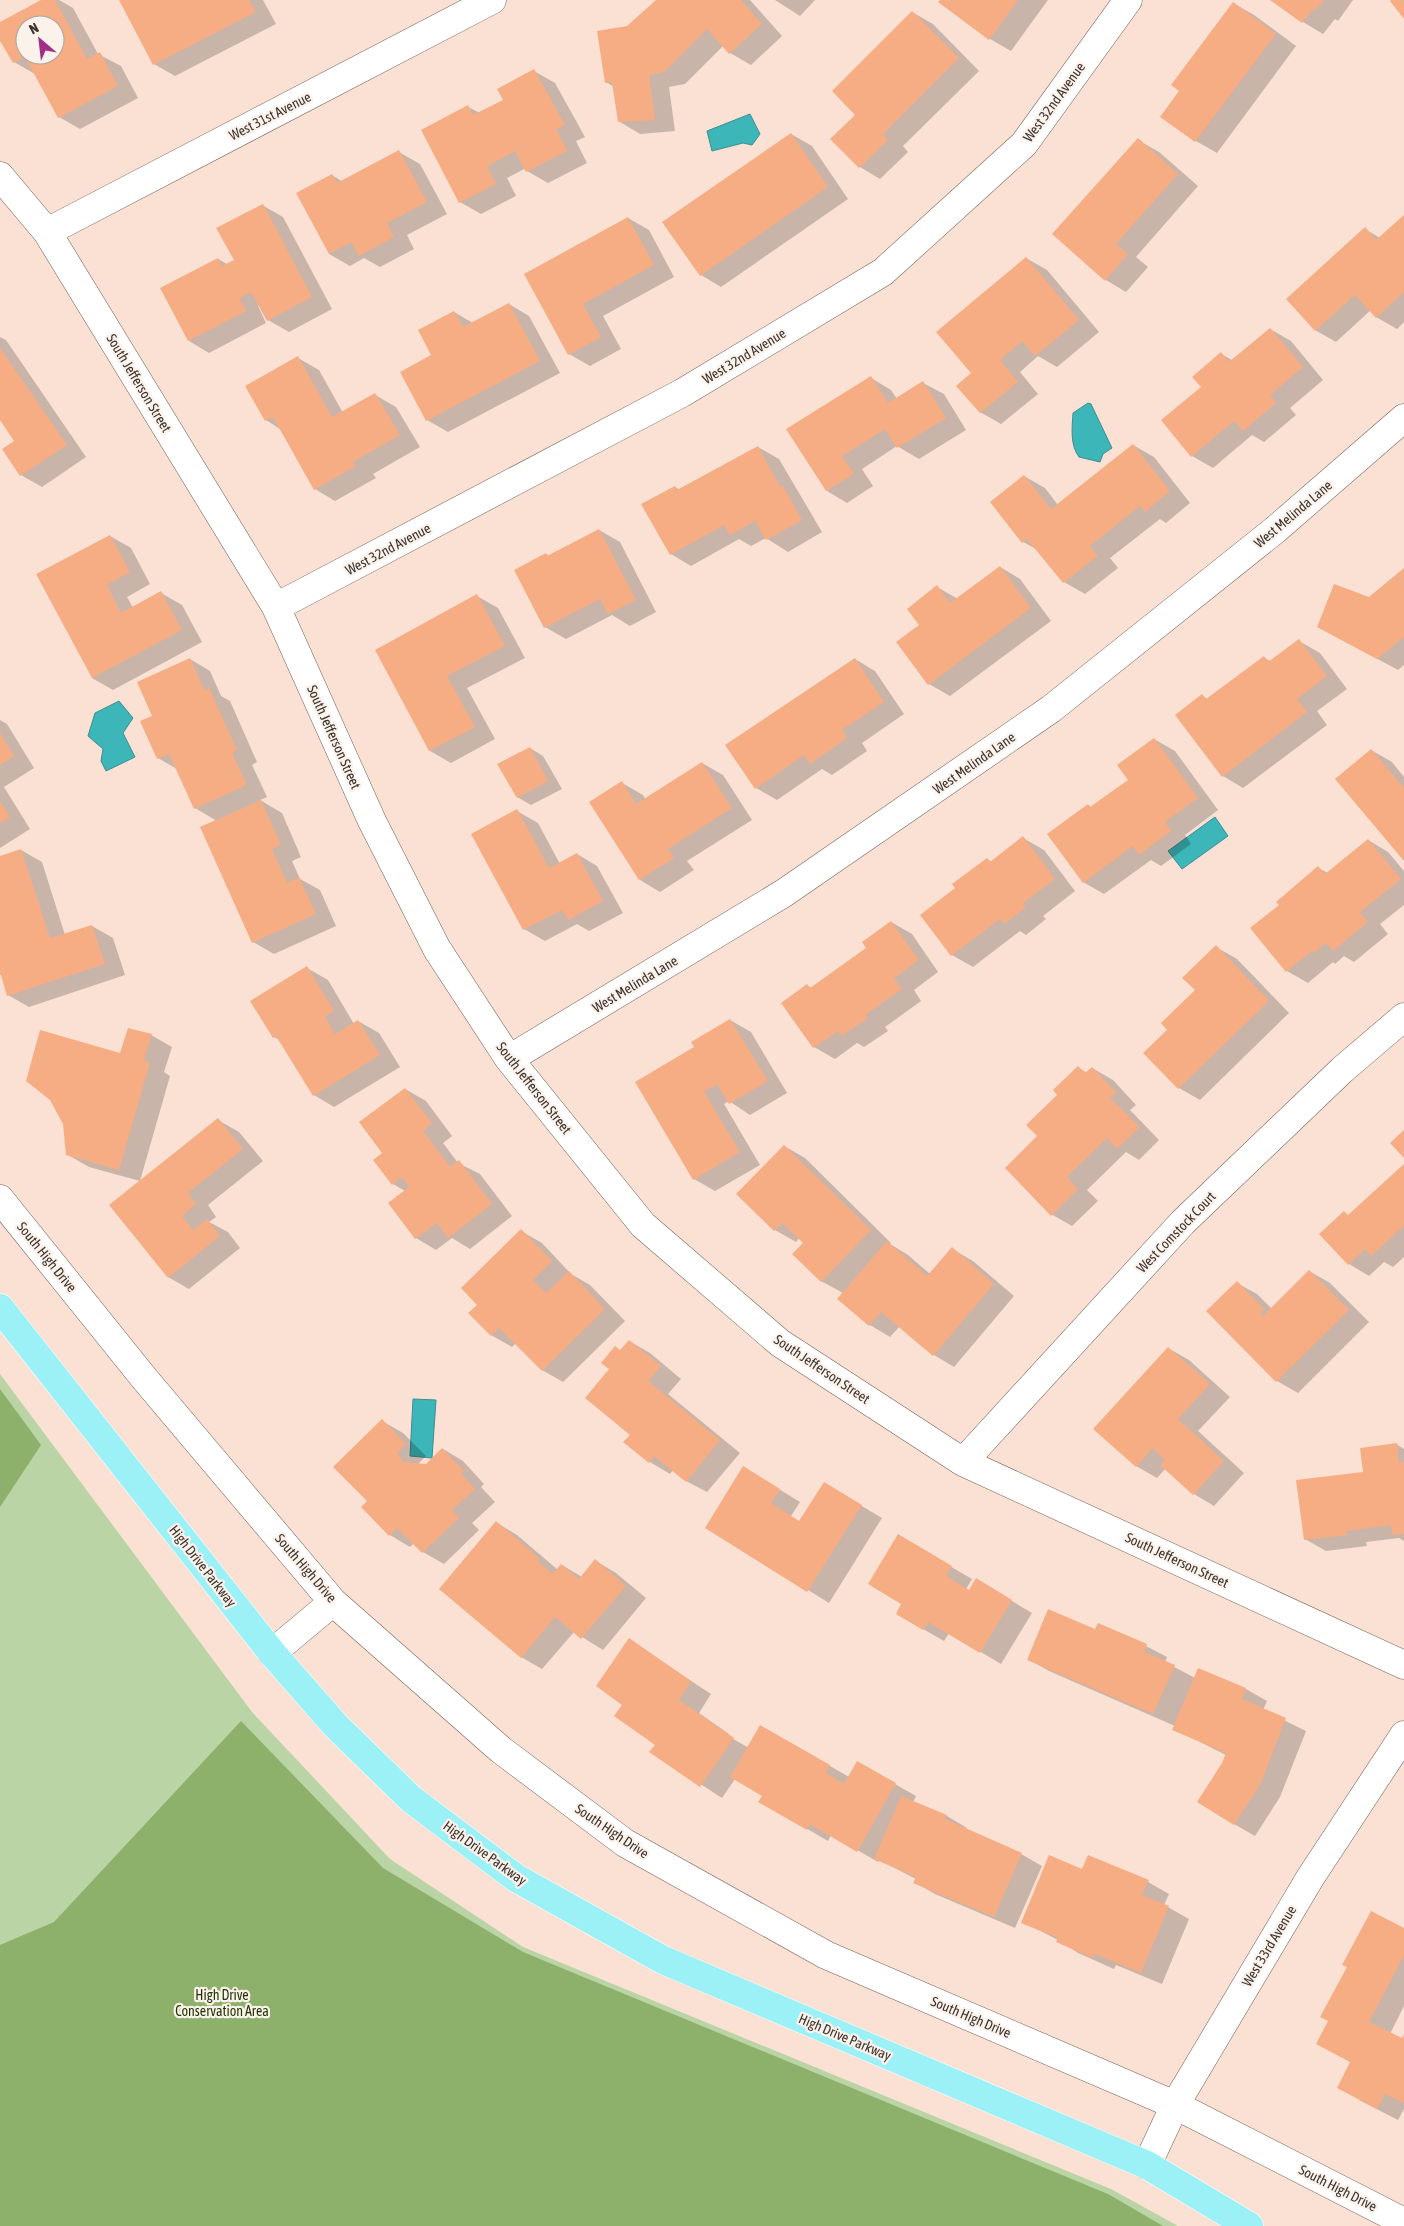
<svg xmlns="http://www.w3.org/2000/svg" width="1404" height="2226" font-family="'Asap Condensed',sans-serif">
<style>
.green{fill:#bad4a5}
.forest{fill:#8db16b}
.water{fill:#3db6ba;stroke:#3c8e8f}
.shadow{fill:#0003;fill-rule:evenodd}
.building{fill:#f7ad83;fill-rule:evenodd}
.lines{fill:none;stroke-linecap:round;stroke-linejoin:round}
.minor-casing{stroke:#745e53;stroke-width:29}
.major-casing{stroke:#fff;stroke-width:29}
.minor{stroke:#fff;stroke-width:28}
.major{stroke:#9cf1f7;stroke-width:28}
.labels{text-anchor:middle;stroke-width:4.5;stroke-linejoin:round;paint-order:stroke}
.street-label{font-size:14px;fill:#3b322c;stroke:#fcf2ec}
.park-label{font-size:14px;fill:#1e3400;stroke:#fcf2ec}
</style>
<rect width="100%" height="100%" fill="#fae1d4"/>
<!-- green -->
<path class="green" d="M0 1374 252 1712 390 1859 523 1947 1111 2189 1178 2226H0Z"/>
<!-- forest -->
<path class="forest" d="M0 1389 41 1445 0 1507Z
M241 1721 383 1868 523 1952 1108 2194 1163 2226H0V1945L54 1922Z"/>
<!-- water -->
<path class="water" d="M750 114 760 134 752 145 743 143 712 151 707 131Z
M1088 403 1091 404 1112 448 1103 454 1100 462 1079 457C1070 445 1072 428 1073 413Z
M119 701 133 718 123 733 135 757 106 771 101 761 103 749 88 736 95 713Z
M1215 817 1228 836 1182 869 1168 851Z
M413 1399 436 1400 432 1458 410 1456Z"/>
<!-- shadow -->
<path class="shadow" d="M44 0H59L73 8 98 54 121 66 138 98 80 129 59 117 35 74 14 62 0 38V24ZM25 25H55V55H25Z
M120 0H263L276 24 175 76 154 64Z
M658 0H750L782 36 751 65 730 53 723 46 685 84 669 87 675 131 640 134 620 122 614 87 606 82 628 27Z
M775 0H815L800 16Z
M941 0H1048L1011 51 990 39 940 2Z
M1272 0H1353L1338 21 1335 19 1323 34 1303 22Z
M1233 3 1254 15 1296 46 1217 153 1196 141 1162 116 1181 90Z
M912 12 933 24 979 71 903 146 908 152 880 179 860 167 832 139 856 115Z
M534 71 555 83 585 137 576 141 587 163 548 183 527 171 526 168 507 178 516 196 481 214 460 202 468 107 480 113 505 100Z
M791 134 812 146 848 199 721 287 701 275Z
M1138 140 1159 152 1198 186 1136 257 1148 267 1126 292 1106 280Z
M399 152 420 164 447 214 407 235 414 249 380 267 364 258 350 266 329 254 332 175 343 182Z
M262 205 283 217 332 309 289 332 268 320 260 305 258 306 266 323 209 353 189 341 218 259 227 264 235 260Z
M1404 217V322L1397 329 1376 317 1371 310 1336 342 1315 330 1365 229 1380 238Z
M628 218 649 230 674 277 603 316 621 349 590 366 569 354 525 275Z
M1026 258 1047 270 1099 332 1057 367 1038 356 1020 372 1038 394 1001 424 980 412 972 373Z
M509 304 529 316 560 373 448 432 427 420 433 355 454 312 473 323Z
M1270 329 1291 341 1323 380 1290 408 1296 415 1264 442 1252 435 1213 468 1192 456 1202 387 1221 354 1232 360Z
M0 337 6 340 86 457 42 487 21 475 3 449 16 441 0 418Z
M298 358 319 370 343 413 375 395 396 407 420 447 373 474 376 478 335 501 315 489 280 429 266 420Z
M871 378 891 390 897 399 923 383 944 394 966 430 919 459 897 446 862 469 873 486 847 503 827 491Z
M1133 445 1154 457 1190 503 1166 523 1160 519 1110 558 1118 568 1085 594 1064 582 1038 550 1023 542 1024 476 1045 488 1058 505Z
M758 447 779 459 822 532 788 552 766 538 751 546 739 539 691 566 671 554 675 487 680 490Z
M599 530 620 542 656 612 630 626 612 615 566 639 545 627 515 571 546 554 549 556Z
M110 536 131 548 150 584 127 597 133 608 161 593 182 605 202 642 113 690 92 678Z
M1000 567 1020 579 1051 621 950 696 929 684 921 626 937 587 958 599Z
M1404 570V665L1398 670 1318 627 1369 599Z
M477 596 498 608 525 658 467 688 495 739 451 763 430 751 376 650Z
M1299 641 1320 653 1347 689 1317 711 1327 725 1243 788 1223 776 1202 696 1208 699 1264 657 1271 662Z
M190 659 210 671 221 696 230 701 257 762 252 765 267 797 260 800 282 813 301 857 292 861 300 879 320 890 336 926 274 954 253 942 217 821 195 808 177 769 158 758 153 717Z
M855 659 875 671 904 714 862 743 867 751 832 775 822 769 777 800 756 788Z
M0 720 7 724 34 768 4 787 30 829 0 848Z
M1154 739 1175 751 1218 810 1185 835 1191 844 1161 866 1151 860 1104 894 1083 882 1088 805 1092 808 1130 780Z
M530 748 543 756 562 789 531 805 517 797Z
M1371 750 1392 762 1404 777V859Z
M702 763 723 775 752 820 687 861 694 870 660 892 640 880 622 783 643 795 646 800Z
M517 811 538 823 560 864 577 854 597 866 623 913 589 931 577 924 545 941 524 929Z
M1023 838 1044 850 1075 891 1043 916 1046 919 1026 935 1020 931 973 967 952 955 921 915 957 888 987 859 992 862Z
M1368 840 1388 852 1404 871V905L1380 924 1388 934 1354 962 1344 956 1335 964 1333 962 1308 983 1287 971 1280 905 1318 868 1328 873Z
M21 850 42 862 65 935 92 926 113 938 125 975 29 1007 8 995 2 976 0 974V857Z
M891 922 912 934 938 972 914 990 921 1001 885 1027 888 1031 864 1047 857 1043 835 1059 814 1047 807 986 811 988 868 948Z
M1216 947 1237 959 1289 1013 1200 1100 1179 1088 1169 1030 1197 990Z
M307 968 328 980 354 1024 358 1021 379 1033 400 1067 334 1107 314 1095 281 1041 274 1037Z
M730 1020 751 1032 787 1093 750 1115 729 1101 724 1104 760 1165 715 1191 694 1179 696 1048Z
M151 1035 172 1047 164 1072 170 1076 140 1181 89 1167 68 1155 121 1055Z
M1078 1067 1087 1073 1092 1068 1113 1080 1136 1105 1130 1110 1159 1140 1139 1160 1126 1152 1087 1190 1098 1201 1072 1226 1051 1214 1039 1136 1058 1095Z
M405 1089 426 1101 452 1136 443 1143 458 1163 480 1174 512 1216 470 1249 452 1238 436 1250 416 1238 405 1191 393 1184 384 1153Z
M218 1120 239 1132 263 1161 208 1205 216 1217 209 1222 228 1232 240 1248 189 1289 168 1277 111 1205Z
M784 1146 805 1158 891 1243 890 1244 908 1255 930 1274 952 1249 973 1261 1014 1296 954 1367 934 1355 900 1326 890 1337 870 1325 843 1293 821 1281 805 1243 799 1238 796 1242 775 1230Z
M1404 1165V1257L1393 1267 1384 1262 1369 1276 1349 1264 1344 1213 1349 1216Z
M521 1231 542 1243 571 1274 590 1285 625 1321 563 1382 542 1370 516 1343 512 1347 491 1335 478 1305Z
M1309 1271 1330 1283 1369 1322 1298 1393 1277 1381 1237 1283 1257 1294 1272 1309Z
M629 1341 650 1353 681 1379 668 1394 740 1453 707 1492 686 1481 673 1470 670 1474 650 1462 631 1435 611 1369Z
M1168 1348 1189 1360 1230 1397 1198 1431 1244 1473 1214 1506 1194 1494 1166 1468 1157 1478 1136 1466Z
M382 1421 403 1433 426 1456 418 1464 426 1465 443 1449 463 1461 484 1484 481 1487 495 1502 472 1523 479 1530 444 1564 423 1552 414 1543 410 1547 390 1535 369 1502Z
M1396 1444 1404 1449V1541L1399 1538 1366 1542 1367 1546 1326 1551 1305 1539 1364 1473Z
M764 1480 800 1502 791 1516 800 1522 845 1496 882 1518 829 1603 707 1527Z
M497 1523 517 1535 558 1570 562 1565 582 1577 596 1561 616 1573 646 1598 603 1650 574 1632 542 1669 521 1657Z
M919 1548 972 1579 966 1589 970 1592H997L1032 1613 1001 1664 949 1633 944 1641 897 1614 903 1604Z
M1095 1631 1146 1646 1167 1657 1165 1662 1195 1678 1199 1669 1246 1689 1267 1701 1263 1710 1306 1731 1280 1797 1255 1836 1234 1824 1224 1764 1226 1755 1174 1729 1175 1726 1049 1671 1028 1659Z
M629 1640 711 1694 699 1713 729 1734 728 1736 749 1748 761 1726 849 1777 858 1763 916 1796 913 1802 947 1816 967 1828 966 1830 1021 1854 1042 1866 1015 1928 935 1894 914 1882 916 1879 879 1860 878 1862 831 1835 828 1841 760 1801 763 1796 735 1779 722 1798 651 1752 657 1744 624 1704Z
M1083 1870 1148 1882 1169 1894 1164 1905 1189 1919 1162 1984 1116 1965 1114 1969 1078 1953 1058 1940 1023 1922Z
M1404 1929V2006L1390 2034 1402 2040 1404 2037V2109L1398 2120 1359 2100 1351 2062 1317 2044 1329 2021 1348 1967Z"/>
<!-- building -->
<path class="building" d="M41 0H55L87 59 100 52 118 86 58 118 25 57 13 63 0 41V22ZM25 25H55V55H25Z
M119 0H249L256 12 153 65Z
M656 0H741L762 24 729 54 707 29 664 72 649 75 655 120 618 122 612 82 605 83 597 31 627 26Z
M940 0H1018L989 40 938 2Z
M1270 0H1324L1316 10 1314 8 1302 23Z
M1391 0H1404V19L1390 1Z
M1233 2 1276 34 1195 142 1160 117 1179 91 1171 85Z
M912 11 959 58 883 134 888 140 859 168 830 139 855 115 832 91Z
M534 69 565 125 556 129 567 151 526 172 515 151 487 166 496 184 459 203 421 130 468 105 473 115 503 100 497 89Z
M791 133 828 187 700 276 662 222Z
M1138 138 1178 174 1116 244 1128 254 1105 281 1052 234Z
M399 150 427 202 387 223 394 237 359 256 351 242 329 254 296 193 332 174 337 183Z
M263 204 312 297 267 321 251 292 240 298 246 311 188 341 160 288 218 258 222 266 234 260 216 228Z
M1404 215V292L1376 318 1355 295 1315 331 1286 299 1365 227 1376 240Z
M628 217 654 265 583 304 601 337 568 355 524 274Z
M1026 257 1079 320 1035 356 1022 341 1000 360 1018 382 980 413 956 386 971 373 936 332Z
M509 303 540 361 426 421 400 372 431 355 418 330 454 311 463 327Z
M1270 328 1303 367 1270 395 1276 403 1243 431 1234 421 1191 457 1161 420 1201 387 1192 377 1221 352 1229 362Z
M0 348 67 445 20 476 2 449 14 441 0 420Z
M298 356 332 417 375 393 400 435 353 462 356 466 314 490 273 417 265 421 245 386Z
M871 376 888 403 923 381 946 418 897 448 885 429 842 456 854 474 826 491 786 429Z
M1133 444 1170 491 1145 512 1140 506 1090 546 1098 556 1063 583 1027 539 1022 543 990 502 1024 475 1051 509Z
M758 446 780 487 783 486 802 520 766 540 755 521 730 535 724 525 670 555 641 504 675 486 677 490Z
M599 529 636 600 608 614 600 599 544 628 514 570 546 553 547 556Z
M110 535 130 572 107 585 121 613 161 591 182 630 92 678 36 574Z
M1000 566 1031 608 928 685 896 642 919 625 907 609 937 585 950 603Z
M1404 568V637L1377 659 1317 627 1334 584 1369 597Z
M477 594 505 646 447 676 475 727 429 751 375 650Z
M1299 639 1327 676 1297 699 1307 712 1222 777 1175 715 1202 694 1206 699 1264 656 1268 662Z
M190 658 204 690 209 688 237 750 232 753 247 785 194 809 169 754 157 759 140 721 152 716 137 682Z
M855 658 884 702 842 730 847 738 810 764 804 755 755 789 725 745Z
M0 733 14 756 0 765Z
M1154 738 1198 798 1165 822 1171 831 1139 855 1133 846 1083 883 1047 834 1088 804 1090 807 1128 780 1117 765Z
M530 747 548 781 517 798 497 764Z
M1371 749 1404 788V861L1335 779Z
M702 762 732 808 668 849 674 858 639 880 589 802 622 781 636 804Z
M261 800 281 845 272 849 287 883 299 877 316 914 252 943 200 827Z
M0 801 10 817 0 823Z
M517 809 549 868 577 853 603 901 568 920 562 910 523 930 471 834Z
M1023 836 1055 879 1023 903 1026 907 1004 924 1000 919 951 956 920 915 955 888 952 884 987 858 990 862Z
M1368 839 1401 879 1360 912 1368 922 1333 951 1326 943 1314 953 1312 951 1286 972 1250 928 1279 905 1276 902 1318 866 1325 874Z
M21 849 50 938 92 925 105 964 7 996 0 972V856Z
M891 921 919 960 894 978 902 989 865 1015 868 1018 842 1036 838 1031 813 1048 781 1003 807 984 810 988 866 948 862 942Z
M1216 945 1269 1001 1178 1089 1143 1053 1167 1030 1161 1023 1195 990 1182 978Z
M307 966 334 1011 325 1017 335 1034 358 1020 380 1055 313 1096 276 1036 273 1038 250 1001Z
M730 1019 768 1081 729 1104 717 1084 704 1092 740 1152 693 1180 635 1082 694 1047 691 1042Z
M128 1028 152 1034 144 1060 150 1063 119 1170 66 1155 63 1124 50 1100 26 1081 40 1030 120 1053Z
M1078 1066 1085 1073 1092 1067 1116 1092 1110 1098 1140 1127 1117 1149 1107 1138 1067 1177 1078 1189 1051 1216 1005 1168 1037 1136 1026 1125 1057 1095 1053 1090Z
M405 1088 432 1123 423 1131 450 1167 459 1160 492 1204 448 1238 437 1223 415 1239 388 1203 409 1187 402 1177 392 1185 373 1160 382 1153 359 1122Z
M218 1118 243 1149 188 1193 196 1204 182 1216 193 1230 207 1219 220 1236 168 1278 109 1205Z
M1404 1130V1158L1390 1143Z
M784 1145 871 1230 821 1282 792 1254 803 1243 782 1223 774 1231 736 1194Z
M1404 1164V1226L1371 1256 1365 1249 1348 1265 1319 1234 1344 1211 1348 1215Z
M521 1229 552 1261 533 1280 546 1293 569 1271 605 1309 542 1371 499 1328 491 1336 468 1313 477 1305 461 1288Z
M887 1241 927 1276 952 1247 994 1284 933 1356 881 1312 869 1326 837 1299Z
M1309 1270 1349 1310 1276 1382 1206 1311 1237 1281 1264 1309 1260 1313 1263 1316Z
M629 1340 661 1366 648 1381 720 1440 686 1482 654 1456 649 1463 623 1442 630 1435 585 1398 609 1369 601 1363 615 1346 620 1350Z
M1168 1347 1210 1384 1178 1419 1224 1461 1193 1495 1160 1465 1165 1460 1153 1448 1136 1467 1093 1429Z
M382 1419 406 1444 397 1453 404 1462 426 1464 442 1448 464 1471 461 1474 475 1489 452 1510 459 1518 422 1553 397 1528 389 1536 361 1507 367 1501 333 1467Z
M1397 1443 1399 1463 1404 1462V1534L1392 1535 1391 1525 1346 1531 1347 1535 1304 1540 1296 1480 1363 1472 1360 1448Z
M743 1466 780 1489 771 1503 799 1521 824 1482 862 1505 807 1592 705 1528Z
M496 1521 539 1558 537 1561 553 1574 561 1564 579 1579 595 1559 626 1586 581 1639 555 1617 521 1658 439 1589Z
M898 1534 952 1566 946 1576 969 1590 976 1578 1012 1600 980 1653 928 1622 923 1630 896 1614 901 1604 868 1584Z
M1048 1609 1095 1629 1098 1623 1147 1644 1144 1652 1175 1665 1153 1714 1027 1660Z
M629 1638 691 1681 679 1700 734 1738 700 1787 649 1752 655 1745 614 1716 622 1705 596 1686Z
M1198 1668 1246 1688 1242 1699 1286 1718 1260 1785 1234 1825 1197 1802 1222 1763 1226 1753 1172 1730Z
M760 1725 830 1765 826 1773 844 1784 857 1761 896 1783 857 1852 810 1824 807 1830 758 1802 762 1796 730 1777Z
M901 1796 947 1815 945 1819 1022 1853 994 1917 913 1883 916 1877 874 1859Z
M1049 1855 1082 1869 1088 1855 1149 1880 1142 1895 1169 1906 1141 1973 1095 1954 1093 1958 1056 1942 1058 1938 1021 1923Z
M1371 1911 1404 1928V1955L1369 2022 1402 2038 1404 2034V2103L1385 2094 1377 2109 1337 2088 1350 2062 1316 2044 1328 2021 1320 2017 1347 1967 1342 1965Z"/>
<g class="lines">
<defs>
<path id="minor" d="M0 176 47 232 276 607 372 821 437 949 509 1059 643 1225 780 1343 963 1462 1404 1665
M47 232 492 0
M276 607 682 393 883 272 1024 144 1128 0
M509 1059 784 893 1051 709 1275 530 1404 418
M0 1199 144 1378 333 1602 501 1750 625 1843 826 1955 1175 2105 1404 2222
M963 1462 1183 1222 1342 1070 1404 1017
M272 1653 333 1602
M1147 2165 1175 2105 1310 1878 1404 1735"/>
<path id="major" d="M0 1308 272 1653 336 1726 411 1799 516 1878 663 1960 1147 2165 1249 2226"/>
</defs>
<!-- minor casing -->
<use href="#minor" class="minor-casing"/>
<!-- major casing -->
<use href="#major" class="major-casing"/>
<!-- minor -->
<use href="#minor" class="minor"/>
<!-- major -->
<use href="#major" class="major"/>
</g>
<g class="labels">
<!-- street labels -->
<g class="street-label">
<text transform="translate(1054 102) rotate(-54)" y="5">West 32nd Avenue</text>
<text transform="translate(270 116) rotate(-27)" y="5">West 31st Avenue</text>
<text transform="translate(744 356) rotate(-31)" y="5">West 32nd Avenue</text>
<text transform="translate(139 383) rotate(59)" y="5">South Jefferson Street</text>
<text transform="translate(1293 514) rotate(-40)" y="5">West Melinda Lane</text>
<text transform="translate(388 549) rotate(-28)" y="5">West 32nd Avenue</text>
<text transform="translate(334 737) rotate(66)" y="5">South Jefferson Street</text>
<text transform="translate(974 763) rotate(-35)" y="5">West Melinda Lane</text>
<text transform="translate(635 984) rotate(-31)" y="5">West Melinda Lane</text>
<text transform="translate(534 1088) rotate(52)" y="5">South Jefferson Street</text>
<text transform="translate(1176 1232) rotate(-46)" y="5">West Comstock Court</text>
<text transform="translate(47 1257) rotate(51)" y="5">South High Drive</text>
<text transform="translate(822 1369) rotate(34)" y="5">South Jefferson Street</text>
<text transform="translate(1177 1560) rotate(25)" y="5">South Jefferson Street</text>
<text transform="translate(203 1566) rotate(52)" y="5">High Drive Parkway</text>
<text transform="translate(306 1568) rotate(49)" y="5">South High Drive</text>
<text transform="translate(612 1831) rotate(34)" y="5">South High Drive</text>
<text transform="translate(485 1853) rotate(36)" y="5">High Drive Parkway</text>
<text transform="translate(1269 1946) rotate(-59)" y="5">West 33rd Avenue</text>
<text transform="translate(971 2017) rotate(23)" y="5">South High Drive</text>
<text transform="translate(845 2037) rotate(23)" y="5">High Drive Parkway</text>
<text transform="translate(1338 2188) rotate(27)" y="5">South High Drive</text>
</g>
<!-- park labels -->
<g class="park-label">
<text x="222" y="2000">High Drive<tspan x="222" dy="16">Conservation Area</tspan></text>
</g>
</g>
<!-- north arrow -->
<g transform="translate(40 40) rotate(332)"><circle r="24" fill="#fcf2ec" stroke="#afa59f"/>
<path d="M0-4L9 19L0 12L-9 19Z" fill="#a32e87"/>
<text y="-8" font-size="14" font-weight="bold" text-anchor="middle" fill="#3b322c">N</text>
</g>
</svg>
